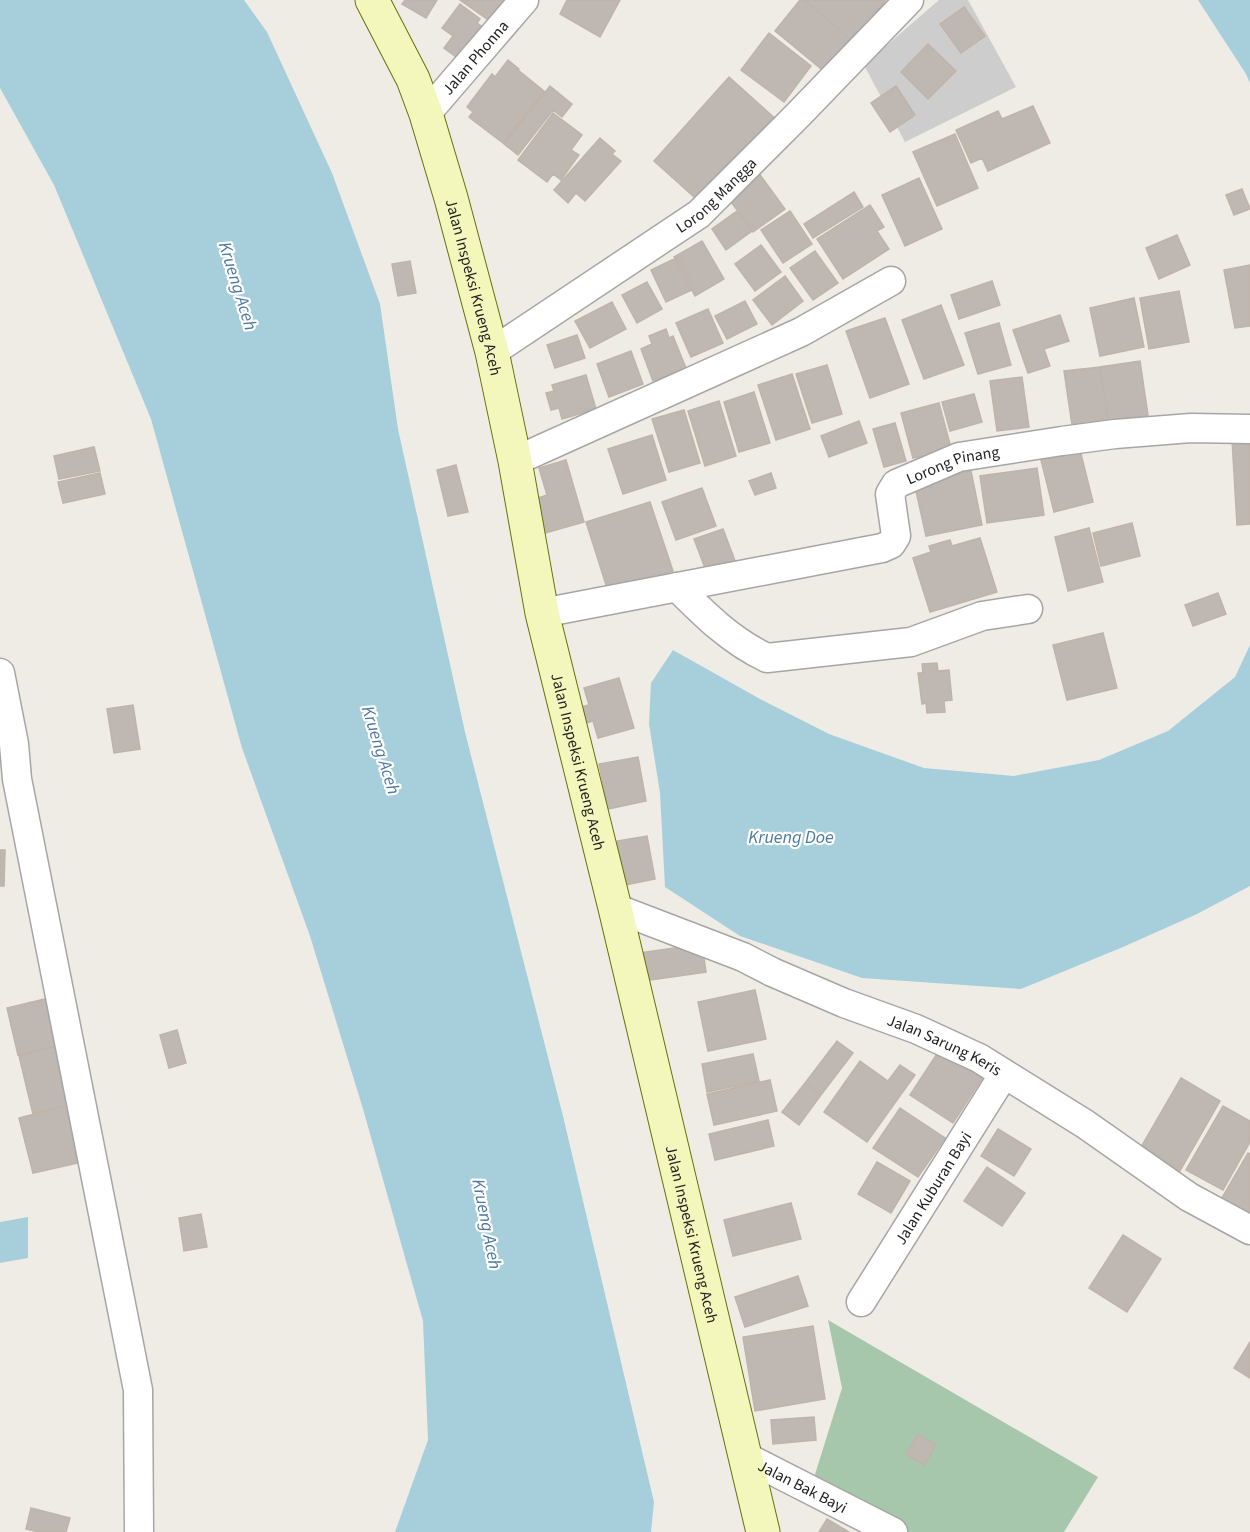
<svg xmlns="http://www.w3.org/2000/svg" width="1250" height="1532" font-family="'Source Sans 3',sans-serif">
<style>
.religious{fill:#cdcdcd}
.cemetery{fill:#a7c7ac}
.water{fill:#a7cfdb}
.building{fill:#bfb8b2;stroke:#c0b3a8;stroke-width:1.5}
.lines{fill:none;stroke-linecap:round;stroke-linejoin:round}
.street-casing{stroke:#a6a6a6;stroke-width:31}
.secondary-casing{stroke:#66710a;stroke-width:35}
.street{stroke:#fff;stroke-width:28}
.secondary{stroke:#f4f7bb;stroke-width:33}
.labels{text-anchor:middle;stroke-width:4.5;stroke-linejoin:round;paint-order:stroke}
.street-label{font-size:16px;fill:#1f1f1f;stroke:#fff}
.water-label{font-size:18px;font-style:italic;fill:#4c78a2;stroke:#fff}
</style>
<rect width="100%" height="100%" fill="#efece5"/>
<!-- religious -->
<path class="religious" d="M939 0H968L1016 87 905 142 864 65Z"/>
<!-- cemetery -->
<path class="cemetery" d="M828 1320 1098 1477 1064 1532H905L812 1484 842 1388Z"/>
<!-- water -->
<path class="water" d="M0 0H244L267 32 332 173 380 304 398 429 465 732 563 1116 654 1502 651 1532H395L428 1440 423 1321 363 1109 310 936 242 748 151 419 54 185 0 88Z
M1198 0H1250V83L1246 74Z
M1250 645V886L1197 914 1123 947 1021 989 862 978 740 936 665 887 660 793 649 724 651 683 673 650 760 699 829 734 924 768 1014 776 1099 760 1168 731 1235 677Z
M28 1217V1258L0 1263V1222Z"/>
<!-- building -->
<path class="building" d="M405 0H437L426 18 402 4Z
M460 0H511L494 24Z
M567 0H620L600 37 560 14Z
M800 0H804L853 41 826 73 775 31Z
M804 0H886L853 41Z
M460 4 480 19 477 23 491 33 467 65 444 48 453 36 442 28Z
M964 7 985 36 961 53 940 24Z
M769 33 811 66 784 102 741 70Z
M928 44 956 71 928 99 901 72Z
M508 60 519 69 518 70 544 91 503 143 469 117 473 112 467 107 492 74 495 77Z
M729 77 779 122 703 205 654 161Z
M550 86 572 104 562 117 553 110 518 155 504 144Z
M896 86 915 115 890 132 871 103Z
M1033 106 1050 143 988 171 982 158 971 163 956 130 998 111 1002 119Z
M553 113 582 135 571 150 579 155 561 180 553 174 547 182 518 160Z
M955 134 978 188 937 206 913 152Z
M600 138 615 151 612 154 621 161 585 201 576 193 568 203 554 190Z
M758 172 785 209 753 232 726 195Z
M919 178 942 229 905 246 882 195Z
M1242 189 1250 209 1234 215 1226 195Z
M854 192 863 207 813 238 804 224Z
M870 205 884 227 877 231 889 249 843 279 817 239Z
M737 211 752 231 726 250 712 229Z
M790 211 812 244 783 263 761 230Z
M1177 235 1190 265 1159 279 1146 248Z
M702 241 724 279 695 296 674 257Z
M761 245 781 272 755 291 735 264Z
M815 251 838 283 813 300 790 268Z
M678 257 694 289 666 302 651 270Z
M410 261 416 293 398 296 392 264Z
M1250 265V326L1235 328 1224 270Z
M785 276 803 301 772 325 753 300Z
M992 281 1000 305 959 319 951 295Z
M647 282 662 309 637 323 622 295Z
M1179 291 1189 342 1149 349 1140 298Z
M1134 298 1144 347 1100 356 1090 308Z
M745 301 757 324 727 339 715 316Z
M612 302 626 329 590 348 575 321Z
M941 305 964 365 924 379 902 320Z
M708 309 723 343 691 357 676 323Z
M1060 315 1069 341 1044 349 1050 366 1028 373 1013 330Z
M885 318 909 384 870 398 846 331Z
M999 323 1011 365 978 374 965 333Z
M666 329 669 338 673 336 686 368 653 381 641 349 652 344 649 336Z
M577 335 585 358 555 368 547 345Z
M631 351 643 384 609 397 597 364Z
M1140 361 1148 415 1108 421 1100 367Z
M827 365 842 414 812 423 796 374Z
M1100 367 1108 421 1072 425 1064 371Z
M792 374 810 429 776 440 758 385Z
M586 375 596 409 562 419 559 408 551 410 546 393 554 391 552 385Z
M1022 377 1029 427 997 431 990 381Z
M754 392 770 443 739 452 724 402Z
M974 394 982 422 950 431 942 402Z
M719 401 736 456 705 466 688 411Z
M939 403 951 448 925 465 922 456 913 458 901 413Z
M684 410 700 463 669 472 652 419Z
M859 421 867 443 829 457 821 436Z
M895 423 906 461 884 467 873 429Z
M652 435 666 480 623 494 608 449Z
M1250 438V524L1237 525 1232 439Z
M1079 446 1093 502 1054 512 1040 456Z
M94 447 100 471 59 479 54 456Z
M566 460 584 522 545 533 535 499 547 495 539 468Z
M456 465 468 512 448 516 437 470Z
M1037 468 1044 515 987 523 980 476Z
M971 471 982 525 926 536 914 482Z
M100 473 105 494 63 503 58 482Z
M771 473 776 488 755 495 749 481Z
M702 488 716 526 676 540 662 502Z
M650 502 673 571 608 591 586 522Z
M1132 523 1140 556 1101 566 1093 533Z
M1089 528 1103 582 1068 591 1055 537Z
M723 529 737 566 708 576 694 539Z
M980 538 997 592 930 612 913 558 931 552 929 546 950 540 952 546Z
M1218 593 1226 614 1193 626 1185 605Z
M1103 633 1117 688 1067 700 1053 645Z
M937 663 938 671 949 670 952 700 944 701 945 712 927 713 926 703 922 704 918 673H923L922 664Z
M619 678 634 728 598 738 593 721 586 723 581 707 589 705 584 688Z
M133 705 140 749 114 753 107 709Z
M638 757 646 801 608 809 599 764Z
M647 836 655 879 625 885 617 841Z
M0 850H5L4 886H0Z
M702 944 706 972 644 981 640 953Z
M755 990 766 1039 708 1051 698 1002Z
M49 998 60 1045 18 1055 7 1008Z
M177 1030 186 1063 169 1068 160 1035Z
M837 1041 853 1053 821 1095 805 1083Z
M59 1046 73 1104 33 1114 19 1056Z
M942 1046 985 1074 953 1123 910 1095Z
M753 1054 759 1081 707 1092 702 1064Z
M860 1061 888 1081 900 1065 915 1075 867 1142 824 1112Z
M1181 1078 1220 1101 1177 1176 1137 1154Z
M770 1080 777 1111 714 1125 707 1094Z
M805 1083 821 1095 799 1125 782 1112Z
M73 1104 87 1161 33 1173 19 1118Z
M1223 1106 1250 1121V1142L1223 1190 1186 1170Z
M900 1108 945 1138 918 1177 873 1148Z
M768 1120 774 1146 715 1160 709 1134Z
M998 1129 1031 1149 1014 1176 981 1156Z
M1248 1153 1250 1154V1221L1219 1203Z
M877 1162 910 1181 891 1213 858 1194Z
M987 1167 1025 1193 1002 1226 964 1201Z
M791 1203 801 1239 733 1256 724 1220Z
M201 1214 207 1247 184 1251 179 1218Z
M1123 1235 1161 1259 1127 1312 1089 1288Z
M798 1276 808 1306 745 1327 735 1297Z
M813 1326 825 1399 755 1411 743 1337Z
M1250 1342V1378L1234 1368Z
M814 1417 816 1440 773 1444 771 1420Z
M918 1434 936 1445 924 1465 906 1454Z
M31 1508 70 1518 66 1532H39L26 1529Z
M827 1519 849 1532H819Z"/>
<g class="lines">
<defs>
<g id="street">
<path id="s1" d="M426 114 524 0"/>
<path id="s2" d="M492 352 699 214 798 115 909 0"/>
<path d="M515 461 801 332 891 281"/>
<path d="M677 587C705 615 731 641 767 658L911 642 982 616 1028 609"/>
<path id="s3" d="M542 613 882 548 891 544 896 536 890 494 896 484 959 457 1062 441 1115 434 1191 428 1250 429"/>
<path d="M0 673 14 744 17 779 138 1390 139 1532"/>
<path id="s4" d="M615 908 743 957 772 972 844 1003 916 1029 979 1058 1085 1124 1189 1197 1250 1230"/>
<path id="s5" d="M861 1302 1004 1074"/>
<path id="s6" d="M744 1456 893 1532"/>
</g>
<g id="secondary">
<path id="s7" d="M372 0 413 79 426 114 451 198 492 352 515 461 542 613 615 908 763 1532"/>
</g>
</defs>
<!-- street casing -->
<use href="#street" class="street-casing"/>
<!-- secondary casing -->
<use href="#secondary" class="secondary-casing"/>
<!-- street -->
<use href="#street" class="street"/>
<!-- secondary -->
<use href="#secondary" class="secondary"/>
</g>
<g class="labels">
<!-- street labels -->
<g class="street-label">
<text dy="6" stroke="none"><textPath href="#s1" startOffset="75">Jalan Phonna</textPath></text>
<text dy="6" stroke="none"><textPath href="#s2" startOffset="274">Lorong Mangga</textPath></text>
<text dy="6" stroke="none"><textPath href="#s7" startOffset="306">Jalan Inspeksi Krueng Aceh</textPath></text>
<text dy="6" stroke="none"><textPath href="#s3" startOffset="480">Lorong Pinang</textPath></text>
<text dy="6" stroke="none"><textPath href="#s7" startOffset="792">Jalan Inspeksi Krueng Aceh</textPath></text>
<text dy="6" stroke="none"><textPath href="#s4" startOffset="357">Jalan Sarung Keris</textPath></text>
<text dy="6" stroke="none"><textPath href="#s5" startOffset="135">Jalan Kuburan Bayi</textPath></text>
<text dy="6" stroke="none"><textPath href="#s7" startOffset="1278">Jalan Inspeksi Krueng Aceh</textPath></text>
<text dy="6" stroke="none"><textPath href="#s6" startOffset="66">Jalan Bak Bayi</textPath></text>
</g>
<!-- water labels -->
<g class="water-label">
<text transform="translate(238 286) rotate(73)" y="6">Krueng Aceh</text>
<text transform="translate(381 750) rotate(73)" y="6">Krueng Aceh</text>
<text x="791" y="843">Krueng Doe</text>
<text transform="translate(487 1224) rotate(79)" y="6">Krueng Aceh</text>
</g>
</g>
</svg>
